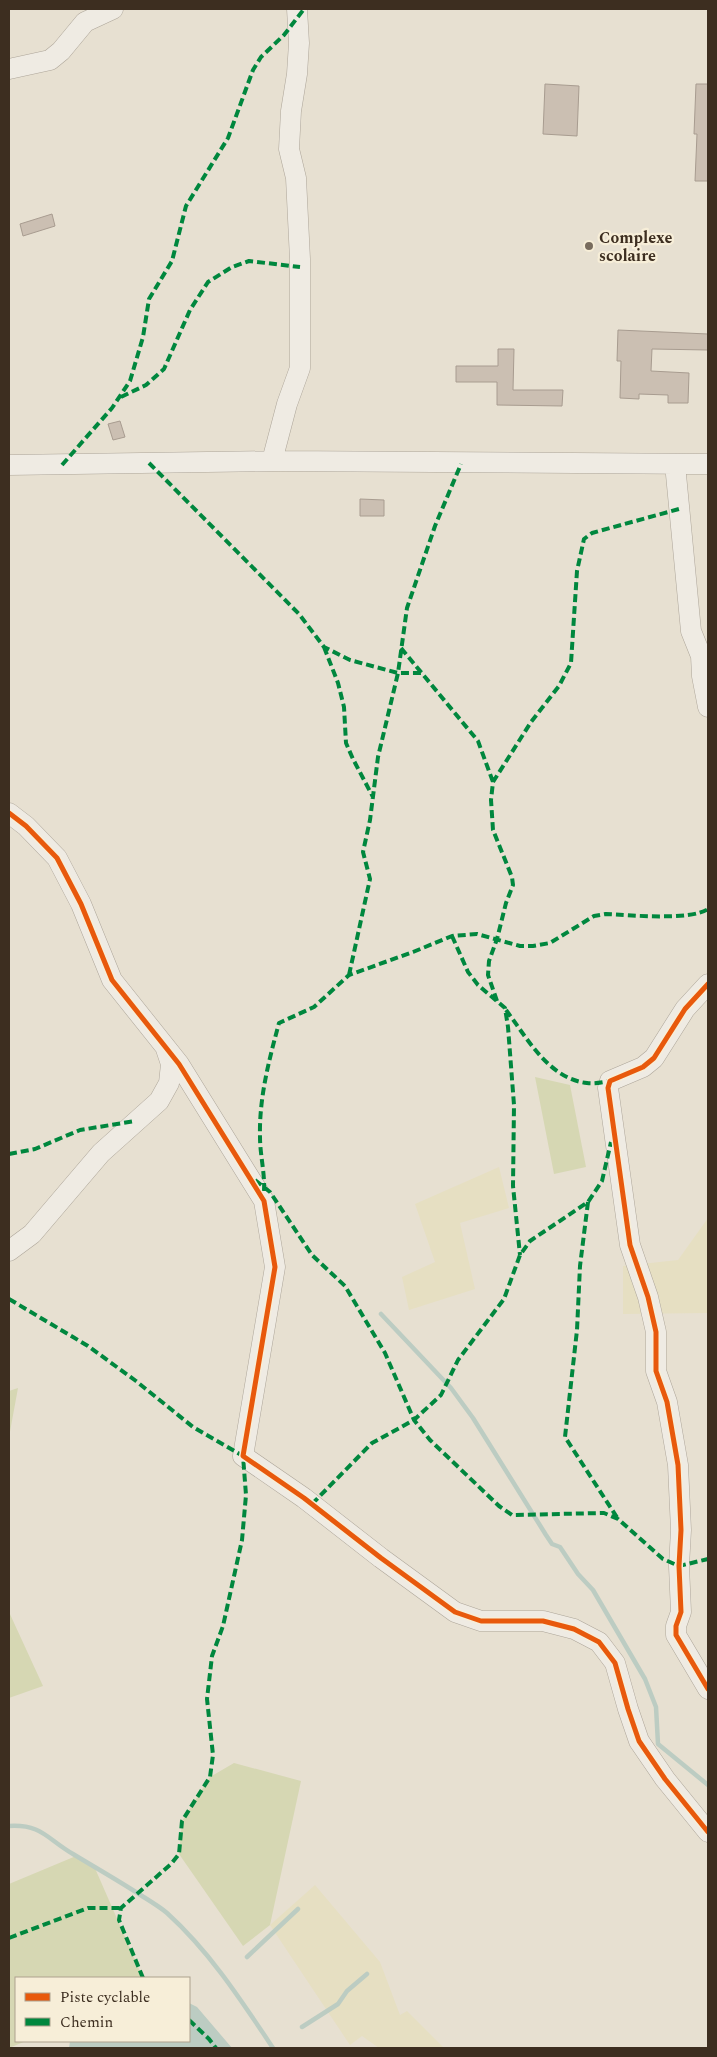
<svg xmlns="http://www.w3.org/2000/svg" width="717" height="2057" font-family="Spectral,serif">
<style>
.farmland{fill:#e6dfc2}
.green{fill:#d6d7b3}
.water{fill:#bcccc2}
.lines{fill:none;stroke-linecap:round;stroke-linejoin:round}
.stream{stroke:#bcccc2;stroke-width:4.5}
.building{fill:#cbbfb2;stroke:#a89c90}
.minor-casing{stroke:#ada599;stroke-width:21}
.minor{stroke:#efebe3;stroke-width:20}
.quiet{stroke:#00873e;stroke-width:4;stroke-dasharray:8 4;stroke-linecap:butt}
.cycleway-casing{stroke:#f7eed8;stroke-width:8}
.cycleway{stroke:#e8590c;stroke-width:5}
.poi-dot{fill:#786c5e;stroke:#f7eed8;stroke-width:2}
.labels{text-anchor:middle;stroke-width:4.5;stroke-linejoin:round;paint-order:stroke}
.poi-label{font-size:16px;font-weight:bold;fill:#3d2e20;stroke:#f7eed8;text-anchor:start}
</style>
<rect width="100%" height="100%" fill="#e7e0d1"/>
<!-- farmland -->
<path class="farmland" d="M499 1167 509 1208 460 1223 475 1289 409 1310 402 1277 435 1262 415 1204Z
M708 1218V1313L623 1314V1266L678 1260Z
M315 1885 380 1962 400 2015 407 2011 444 2048H379L362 2036 350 2045 270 1925Z"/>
<!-- green -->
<path class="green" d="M535 1077 570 1085 586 1167 554 1174Z
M18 1388 9 1437V1391Z
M9 1612 43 1686 9 1698Z
M234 1763 301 1781 270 1925 243 1946 179 1854 182 1821 210 1777Z
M76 1856 94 1866 143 1978H16V2041H26L9 2048V1884Z"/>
<!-- water -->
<path class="water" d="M189 2003 197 2007 232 2048H69L70 2041H189Z"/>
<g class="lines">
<!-- stream -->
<path class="stream" d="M381 1314 451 1388 473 1418 546 1535 552 1544 560 1547 578 1574 593 1590 645 1679 656 1707 658 1744 708 1785
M9 1826C42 1824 47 1839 73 1854 96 1868 119 1881 142 1896 150 1901 160 1907 167 1913 210 1952 241 2000 273 2048
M247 1957 298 1909
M302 2027 338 2004 347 1991 367 1974"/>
</g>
<!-- building -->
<path class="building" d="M545 84 579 86 577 136 543 134Z
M696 84H708V181H695L697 134H694Z
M52 214 55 226 23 236 20 224Z
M618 330 708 334V350L652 349 651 371 689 373 688 403H668V395L639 394V399L620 398 621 361H617Z
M498 349H514L513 390H563L562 406 497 405V382H456V366H498Z
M120 421 125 437 113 440 108 424Z
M360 499 384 500V516H360Z"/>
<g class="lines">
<defs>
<path id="minor" d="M9 69 50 60 61 51 85 22 113 9
M272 461 287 404 300 368V259L296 178 289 149 291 111 297 74 299 43 297 9
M675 464 691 631 701 656 708 663
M9 465 280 461 708 464
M701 656 702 676 708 707
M9 813 26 826 57 858 81 904 112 980 179 1064 264 1201 275 1267 243 1456 304 1498 381 1558 455 1612 481 1621H543L574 1629 599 1642 615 1663 628 1709 639 1741 665 1779 708 1832
M708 984 685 1009 654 1058 643 1067 610 1081 608 1088 630 1245 648 1297 656 1332V1371L667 1402 678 1465 681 1530 679 1566 681 1612 676 1626V1635L708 1689
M9 1251 32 1234 101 1153 159 1101 169 1083 171 1064 166 1049"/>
</defs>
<!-- minor casing -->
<use href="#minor" class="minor-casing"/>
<!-- minor -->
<use href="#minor" class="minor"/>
<!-- quiet -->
<path class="quiet" d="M121 397 146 385 164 369 190 310 208 282 232 267 249 261 300 267
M149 463 299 614 324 647 350 660 398 673H421
M62 465 112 408 130 381 143 337 149 299 172 261 186 206 228 138 253 70 261 57 284 35 304 9
M324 647 338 683 344 707 346 743 353 759 373 797
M401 648 478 741 493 782
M452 936 468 972 478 985 505 1008 508 1027 514 1105 513 1186 520 1255
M349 975 370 879 363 852 370 820 378 757 398 673 407 608 435 526 461 464
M497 1001 488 975 489 961 497 939 506 903 513 885 512 877 493 830 491 800 493 782 531 722 559 686 571 663 577 571 584 539 592 533 679 509
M506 1010C527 1038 549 1079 587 1083 595 1084 603 1082 610 1081
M9 1154 35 1149 80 1130 135 1121
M255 1180 270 1192 312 1255 345 1286 385 1353 414 1420 430 1440 499 1506 512 1515 604 1513 618 1519 663 1559 679 1566 708 1559
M264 1191C265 1173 260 1155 260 1137 259 1098 269 1060 279 1023L314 1007 349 975 413 952 452 936 477 934 520 946H533L550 943 594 916 606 914C628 915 691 921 708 909
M588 1202 580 1266 577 1330 565 1437 618 1519
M9 1299 88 1346 136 1381 193 1427 243 1456 246 1495 242 1540 223 1626 212 1656 207 1699 213 1755 210 1777 182 1821 179 1854 171 1864 121 1908 119 1920 143 1978
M312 1504 372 1443 414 1420 441 1395 458 1360 504 1299 520 1255 530 1241 588 1202 602 1181 611 1142
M9 1938 88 1908H121
M189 2020 209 2039 216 2048"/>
<defs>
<path id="cycleway" d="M9 813 26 826 57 858 81 904 112 980 179 1064 264 1201 275 1267 243 1456 304 1498 381 1558 455 1612 481 1621H543L574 1629 599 1642 615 1663 628 1709 639 1741 665 1779 708 1832
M708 984 685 1009 654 1058 643 1067 610 1081 608 1088 630 1245 648 1297 656 1332V1371L667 1402 678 1465 681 1530 679 1566 681 1612 676 1626V1635L708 1689"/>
</defs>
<!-- cycleway casing -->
<use href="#cycleway" class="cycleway-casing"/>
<!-- cycleway -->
<use href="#cycleway" class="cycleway"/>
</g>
<!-- markers -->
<circle class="poi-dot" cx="589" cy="246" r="5"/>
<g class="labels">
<!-- poi labels -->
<g class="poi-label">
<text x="599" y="243">Complexe<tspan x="599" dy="18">scolaire</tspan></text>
</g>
</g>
<!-- border -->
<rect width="717" height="2057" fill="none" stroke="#3d2e20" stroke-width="20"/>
<!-- legend -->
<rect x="15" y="1977" width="175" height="65" fill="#f7eed8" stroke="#ada18e"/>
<rect x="25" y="1993" width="25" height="8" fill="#e8590c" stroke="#ada18e"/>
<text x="60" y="2002" font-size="15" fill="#3d2e20">Piste cyclable</text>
<rect x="25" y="2018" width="25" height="8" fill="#00873e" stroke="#ada18e"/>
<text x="60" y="2027" font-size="15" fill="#3d2e20">Chemin</text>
</svg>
